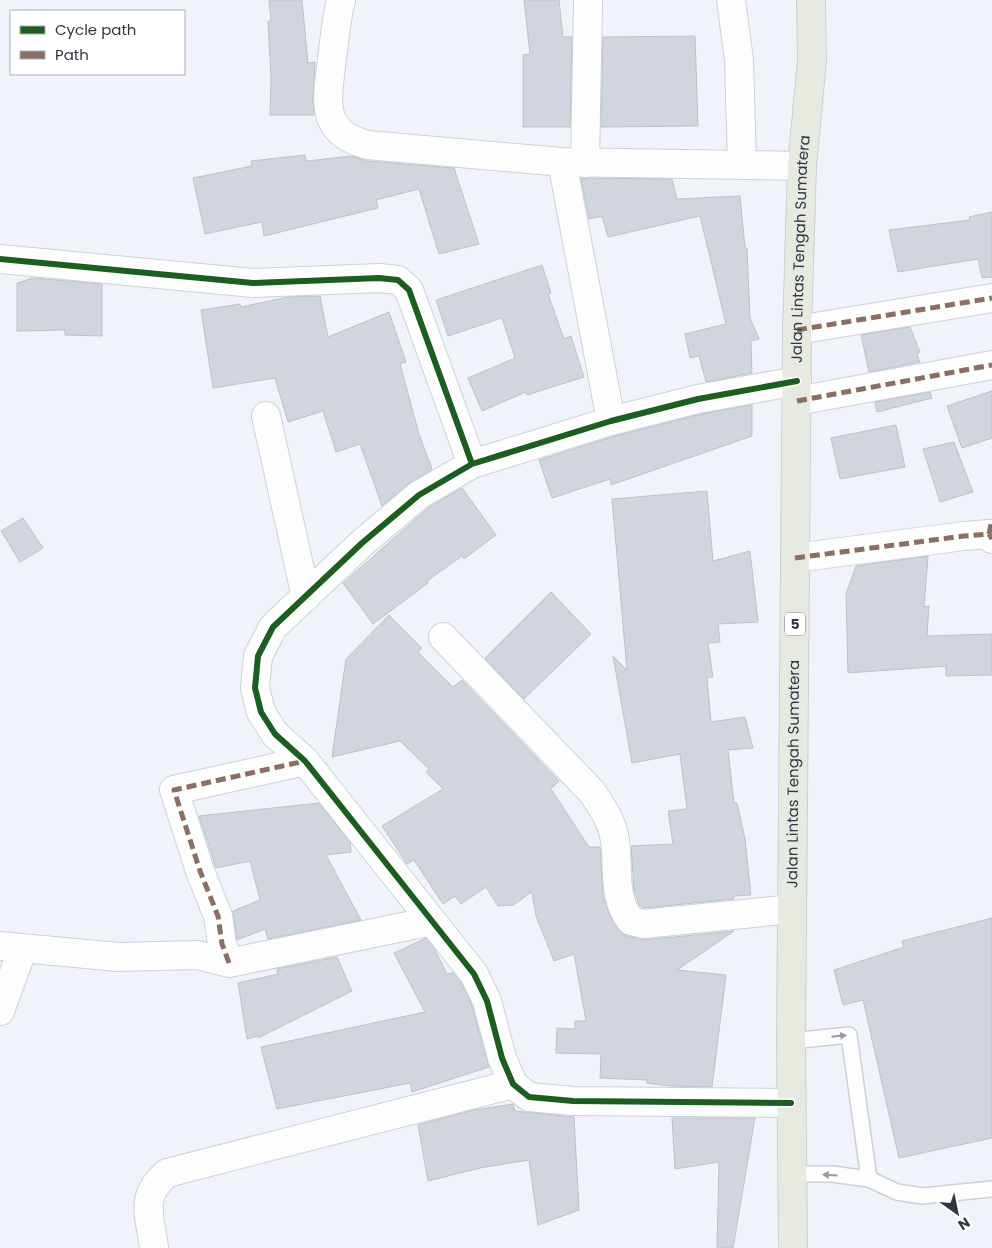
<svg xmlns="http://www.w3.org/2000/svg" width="992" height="1248" font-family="Poppins,sans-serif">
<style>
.building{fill:#d1d6de;stroke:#bdc2ca}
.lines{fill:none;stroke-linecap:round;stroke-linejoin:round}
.service-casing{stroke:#ccd1d9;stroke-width:18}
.minor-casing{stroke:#ccd1d9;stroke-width:30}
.trunk-casing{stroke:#cccfd4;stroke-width:30}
.service{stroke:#fdfdfe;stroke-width:15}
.minor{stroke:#fdfdfe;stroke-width:28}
.trunk{stroke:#e7eae0;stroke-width:28}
.quiet{stroke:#8d6e63;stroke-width:5;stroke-dasharray:10 5;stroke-linecap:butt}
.cycleway-casing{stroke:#fff;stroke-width:9}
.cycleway{stroke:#1b5e20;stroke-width:6}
.oneway{fill:#969aa0}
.labels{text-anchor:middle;stroke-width:4;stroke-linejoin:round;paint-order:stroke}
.shield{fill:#fff;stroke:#6e737b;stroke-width:1}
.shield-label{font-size:14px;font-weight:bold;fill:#303743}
.street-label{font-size:15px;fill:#303743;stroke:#fff}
</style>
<rect width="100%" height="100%" fill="#f0f4fa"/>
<!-- building -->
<path class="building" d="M269 0H302L308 63 315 62 313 99 314 115H270L271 77 268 21H271Z
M524 0H559L563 37H572L570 127H523V55L530 54Z
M695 36 698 126 601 127 603 37Z
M305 155 306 161 352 156 367 161 454 168 479 244 439 254 419 189 376 200 378 208 264 236 262 222 205 234 193 178 252 166 251 161Z
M581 178 672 179 677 199 740 196 745 248H747L750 318 759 339 751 341 752 373 706 382 699 356 690 358 685 334 726 324 700 216 608 237 602 216 589 219Z
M992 212V277L982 278 978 259 898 272 889 230 970 220 969 217Z
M542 265 551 293 548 294 564 339 571 336 584 377 527 395 526 392 482 411 468 378 515 358 502 318 448 336 436 300Z
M33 278 102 284V336L65 335V330L17 331V283Z
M320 296 328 337 389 312 406 362 400 364 419 434 432 469 409 483 382 506 360 444 336 452 323 411 288 422 275 378 213 388 201 310 240 304 241 307 288 297Z
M910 327 920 352 917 354 920 362 869 372 861 335Z
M992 391V438L962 448 947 406Z
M930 392 932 398 877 412 875 402Z
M752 405V436L611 485 610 479 552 498 539 460 615 436 701 414Z
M896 425 905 467 840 479 831 438Z
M954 442 973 492 940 502 923 449Z
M462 488 496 535 464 559 462 556 427 581 428 583 373 624 343 583 428 508Z
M707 491 713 561 750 551 758 622 718 624 720 642 708 643 713 677 707 678 711 722 745 717 753 748 728 750 734 803H737L745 839 751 895 734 896V899L644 908 639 905 634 890 631 846 673 844 668 811 687 809 680 754 632 763 613 656 627 670 612 499Z
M23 518 43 548 20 562 1 531Z
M928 556 924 607 929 606 927 636 992 634V675L946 676V666L848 673 846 594 856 566Z
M551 592 591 634 524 699 485 658Z
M389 615 422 648 418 652 453 687 462 680 559 781 551 789 589 847H600L603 896 611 918 618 930 627 936 644 940 734 931 677 970 726 975 712 1087 670 1086 647 1083V1080L600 1078 601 1054 556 1053 557 1028 575 1029V1021H586L574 954 554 961 536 916 532 892 513 905 498 906 486 887 461 904 455 896 443 904 414 860 407 864 382 826 443 789 426 772 429 769 400 741 332 757 346 659Z
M319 803 350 842 351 852 326 855 361 920 268 939 265 929 237 940 233 911 260 900 250 861 216 868 199 816Z
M992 918V1138L899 1158 863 1000 843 1005 834 970 904 947 902 941Z
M426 938 435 950 447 974 453 973 461 982 472 1006 489 1067 412 1092 410 1083 277 1109 261 1047 425 1012 394 953Z
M337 957 352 991 258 1038V1036L247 1039 238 983 278 974 277 969Z
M513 1104 515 1111 574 1117 579 1210 538 1225 529 1160 480 1168 428 1181 418 1125 474 1110Z
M672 1118H755L733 1248H717L719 1162 675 1169Z"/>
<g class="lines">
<defs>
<path id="service" d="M791 1041 849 1035 869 1179
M792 1174H832L869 1179 897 1192 922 1196 992 1189"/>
<path id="minor" d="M341 0C336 19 335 38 332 58 328 98 317 132 368 145L562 162 802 166
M731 0 739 60 742 165
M562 162 611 421
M585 163 588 0
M0 259 253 283 379 278 398 280 409 290 472 464 611 421 698 399 797 381
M797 330 992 298
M797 401 992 365
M266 416 306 597
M472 464 419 495 362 543 273 627 258 656 255 688 261 712 275 734 305 761 474 974 487 1001 502 1058 513 1084 529 1097 573 1101 791 1103
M795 558 964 536 989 534 992 539
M443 637 592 792C602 807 612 821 615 840 619 868 612 898 631 921L643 924 792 909
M0 946 118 957 197 955 229 963 432 921
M229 963 222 944 218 916 200 871 174 790 305 761
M0 1011 23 948
M154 1248C150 1215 139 1197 167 1173L513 1084"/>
<g id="trunk">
<path id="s1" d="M793 1248 791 1041 797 330 802 166 812 60 811 0"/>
</g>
</defs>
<!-- service casing -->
<use href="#service" class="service-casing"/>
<!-- minor casing -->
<use href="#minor" class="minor-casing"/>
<!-- trunk casing -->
<use href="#trunk" class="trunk-casing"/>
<!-- service -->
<use href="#service" class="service"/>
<!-- minor -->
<use href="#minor" class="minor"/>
<!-- trunk -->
<use href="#trunk" class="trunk"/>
<!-- quiet -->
<path class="quiet" d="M797 330 992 298
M797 401 992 365
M989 534 992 520
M795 558 964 536 989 534 992 539
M229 963 222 944 218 916 200 871 174 790 305 761"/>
<defs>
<path id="cycleway" d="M0 259 253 283 379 278 398 280 409 290 472 464 611 421 698 399 797 381
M472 464 419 495 362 543 273 627 258 656 255 688 261 712 275 734 305 761 474 974 487 1001 502 1058 513 1084 529 1097 573 1101 791 1103"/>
</defs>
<!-- cycleway casing -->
<use href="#cycleway" class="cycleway-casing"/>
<!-- cycleway -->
<use href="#cycleway" class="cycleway"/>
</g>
<!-- one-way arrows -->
<defs><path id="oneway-solid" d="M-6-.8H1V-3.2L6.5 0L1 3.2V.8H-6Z" transform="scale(1.25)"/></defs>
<g class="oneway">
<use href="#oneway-solid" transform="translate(839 1036) rotate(-6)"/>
<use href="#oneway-solid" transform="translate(830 1175) rotate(-177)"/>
</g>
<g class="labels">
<!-- shield labels -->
<rect class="shield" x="785" y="612.5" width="20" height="23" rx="4"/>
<g class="shield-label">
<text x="795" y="629">5</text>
</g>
<!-- street labels -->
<g class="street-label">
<text dy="5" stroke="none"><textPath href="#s1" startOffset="999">Jalan Lintas Tengah Sumatera</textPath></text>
<text dy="5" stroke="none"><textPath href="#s1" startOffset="474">Jalan Lintas Tengah Sumatera</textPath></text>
</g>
</g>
<!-- legend -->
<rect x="10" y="10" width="175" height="65" fill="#ffffff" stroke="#acafb4"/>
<rect x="20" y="26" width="25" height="8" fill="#1b5e20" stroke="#acafb4"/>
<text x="55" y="35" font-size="15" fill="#303743">Cycle path</text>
<rect x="20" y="51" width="25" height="8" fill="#8d6e63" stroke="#acafb4"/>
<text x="55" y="60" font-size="15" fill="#303743">Path</text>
<!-- north arrow -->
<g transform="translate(957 1213) rotate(147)" stroke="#ffffff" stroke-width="4" paint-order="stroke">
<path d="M0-4L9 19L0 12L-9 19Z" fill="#303743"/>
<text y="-8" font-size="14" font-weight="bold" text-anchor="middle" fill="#303743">N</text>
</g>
</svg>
